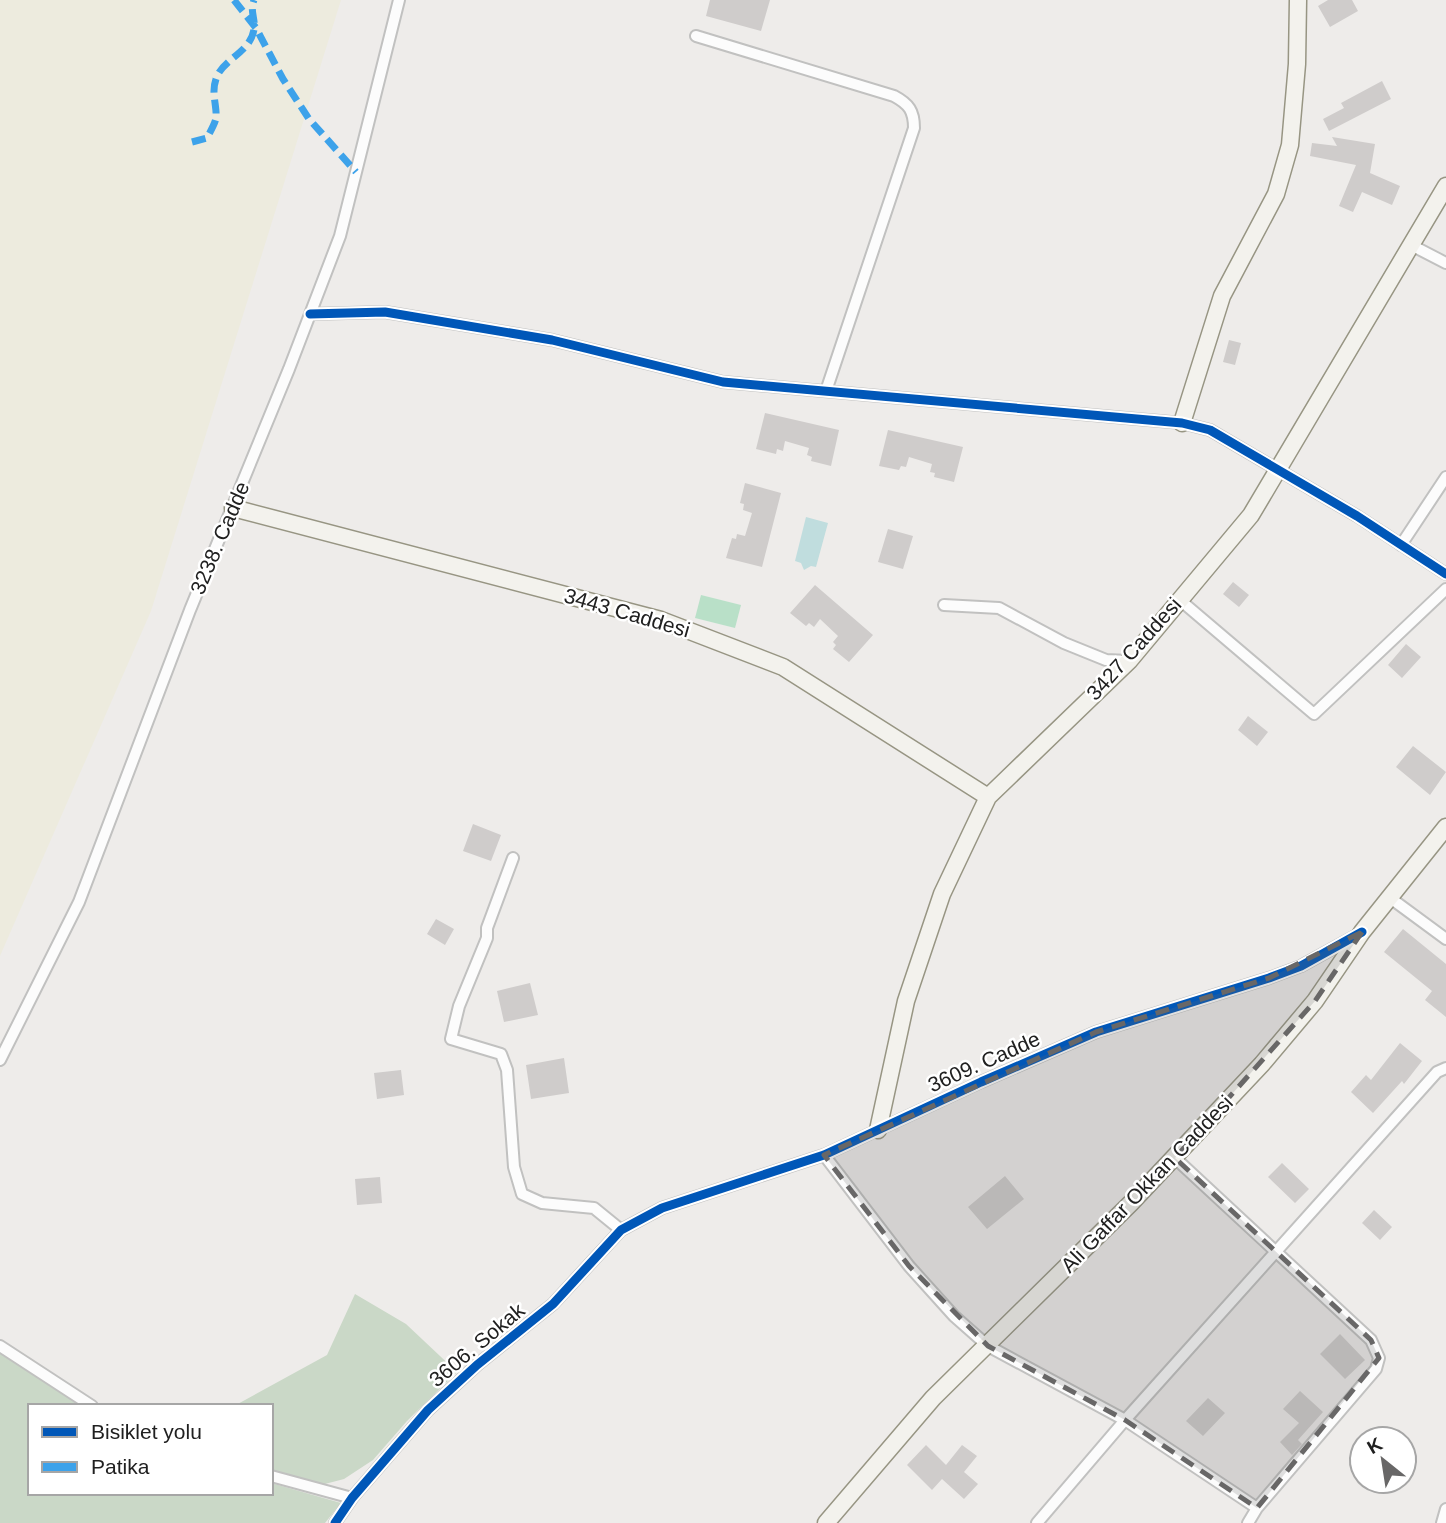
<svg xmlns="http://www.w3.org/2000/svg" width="1446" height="1523" font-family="Arial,sans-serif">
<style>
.farmland{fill:#edebde}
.cemetery{fill:#cad8c7}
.pitch{fill:#b9e0c8}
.water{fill:#c0ddde}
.building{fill:#cfcccb}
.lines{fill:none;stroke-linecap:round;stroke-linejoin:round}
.street-casing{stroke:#c1c1c0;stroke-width:14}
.secondary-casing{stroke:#979583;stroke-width:19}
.street{stroke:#fcfcfc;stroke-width:10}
.secondary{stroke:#f3f2ed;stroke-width:16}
.quiet{stroke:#3da2ea;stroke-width:7;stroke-dasharray:14 7;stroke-linecap:butt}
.cycleway-casing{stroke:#fff;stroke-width:13}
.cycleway{stroke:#0057b8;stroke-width:9}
.marked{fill:#686767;fill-opacity:0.2;stroke:#686767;stroke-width:5;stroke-dasharray:14 9;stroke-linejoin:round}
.labels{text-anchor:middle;stroke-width:5;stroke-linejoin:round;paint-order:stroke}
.street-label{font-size:21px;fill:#202020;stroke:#fff}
</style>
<rect width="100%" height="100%" fill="#eeecea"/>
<!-- farmland -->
<path class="farmland" d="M0 0H341L151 611 0 956Z"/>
<!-- cemetery -->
<path class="cemetery" d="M355 1294 406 1324 457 1372 407 1421 373 1460 344 1479 321 1485 271 1470V1406H234L327 1355Z
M0 1353 81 1406H30V1493H271V1483L341 1503 325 1523H0Z"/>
<!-- pitch -->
<path class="pitch" d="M701 595 741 605 735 628 695 618Z"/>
<!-- water -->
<path class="water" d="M806 517 828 523 816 567 811 566 804 570 801 563 795 561Z"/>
<!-- building -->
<path class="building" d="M710 0H770L761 31 706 16Z
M1328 0H1352L1358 11 1330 27 1318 6Z
M1382 81 1391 99 1329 131 1323 119 1344 108 1341 103Z
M1332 137 1375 144 1370 173 1400 186 1392 205 1362 192 1353 212 1339 206 1356 165 1310 156 1312 143 1337 146Z
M1229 340 1241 343 1235 365 1223 362Z
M765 413 839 430 831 466 811 461 812 457 807 455 809 448 785 441 783 451 777 449 776 454 756 449Z
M888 430 963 447 954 482 934 477 935 473 930 472 932 464 909 457 906 467 901 466 899 470 879 466Z
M745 483 781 493 762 567 726 558 732 538 736 539 737 534 745 536 752 513 743 510 744 504 740 503Z
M888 529 913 536 903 569 878 562Z
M1233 582 1249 595 1239 607 1223 594Z
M815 585 873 635 849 662 833 649 836 645 833 642 838 636 820 619 814 627 809 623 806 626 790 613Z
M1406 644 1421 657 1402 678 1388 665Z
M1248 716 1268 732 1257 746 1238 730Z
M1413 746 1446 772 1430 795 1396 767Z
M473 824 501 835 491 861 463 851Z
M436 919 454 929 445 945 427 934Z
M1403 929 1446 964V1017L1425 1000 1432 991 1384 952Z
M530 983 538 1015 504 1022 497 991Z
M1400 1043 1422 1061 1404 1084 1402 1081 1373 1113 1351 1092 1366 1075 1371 1080Z
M564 1058 569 1093 531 1099 526 1065Z
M401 1070 404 1095 377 1099 374 1073Z
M1282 1163 1309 1189 1295 1203 1268 1177Z
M1005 1176 1024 1199 987 1229 968 1207Z
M380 1177 382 1203 357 1205 355 1179Z
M1374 1210 1392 1227 1380 1240 1362 1223Z
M1340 1334 1365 1360 1345 1379 1320 1354Z
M1300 1391 1323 1412 1298 1440 1302 1444 1292 1455 1280 1442 1299 1423 1283 1409Z
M1208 1398 1225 1413 1203 1436 1186 1421Z
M926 1445 946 1465 962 1445 977 1456 964 1472 978 1484 964 1499 942 1479 932 1490 907 1465Z"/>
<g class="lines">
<defs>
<path id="street" d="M696 36 894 96C909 104 914 111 914 128L826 391
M1411 245 1446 263
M310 314 385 312 552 340 723 382 1182 423 1210 430 1357 516 1446 574
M1401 545 1446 477
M1180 600 1314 714 1446 589
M944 605 999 608 1064 643 1106 660 1129 661
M513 858 487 928V938L459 1006 451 1039 501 1054 507 1070 514 1167 522 1194 542 1203 594 1208 621 1230
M1389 897 1446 939
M0 1060 79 902 190 610 289 369 340 236 399 0
M824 1155 909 1266 954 1316 988 1346 1125 1420 1257 1508
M1175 1158 1371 1340 1379 1358 1376 1369 1257 1508 1248 1523
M0 1346 92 1406
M271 1476 352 1498
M335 1523 352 1498 428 1410 477 1365 553 1304 621 1230 662 1208 824 1155 981 1082 1096 1032 1269 978 1301 966 1359 934
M1037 1523 1125 1420 1437 1072 1446 1068
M1442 1523 1446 1509"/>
<path id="secondary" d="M1182 423 1222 296 1276 194 1290 145 1297 64 1298 0
M233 508 661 620 783 667 988 797
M878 1130 906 1001 942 894 988 797 1129 661 1251 515 1446 186
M826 1523 933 1398 1131 1203 1262 1064 1315 1001 1362 932 1446 827"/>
</defs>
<!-- street casing -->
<use href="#street" class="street-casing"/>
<!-- secondary casing -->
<use href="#secondary" class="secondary-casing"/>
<!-- street -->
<use href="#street" class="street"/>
<!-- secondary -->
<use href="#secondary" class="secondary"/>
<!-- quiet -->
<path class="quiet" d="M234 0 256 28 283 79 309 119 356 172
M192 142 207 138C210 132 215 124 216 118 217 105 211 93 216 79 221 63 240 56 249 42 261 23 248 15 254 0"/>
<defs>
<path id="cycleway" d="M310 314 385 312 552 340 723 382 1182 423 1210 430 1357 516 1446 574
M335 1523 352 1498 428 1410 477 1365 553 1304 621 1230 662 1208 824 1155 981 1082 1096 1032 1269 978 1301 966 1362 932"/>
</defs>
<!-- cycleway casing -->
<use href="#cycleway" class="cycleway-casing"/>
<!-- cycleway -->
<use href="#cycleway" class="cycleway"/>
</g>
<!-- marked area -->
<path class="marked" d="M1362 932 1315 1001 1175 1158 1371 1340 1379 1358 1257 1508 1125 1420 988 1346 909 1266 824 1155 1096 1032 1269 978Z"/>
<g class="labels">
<!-- street labels -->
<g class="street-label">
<text transform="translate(220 538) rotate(-67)" y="7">3238. Cadde</text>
<text transform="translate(627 613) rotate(16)" y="7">3443 Caddesi</text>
<text transform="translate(1134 649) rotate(-48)" y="7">3427 Caddesi</text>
<text transform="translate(984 1062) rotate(-24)" y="7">3609. Cadde</text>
<text transform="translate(1147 1184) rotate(-46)" y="7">Ali Gaffar Okkan Caddesi</text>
<text transform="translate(477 1345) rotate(-40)" y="7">3606. Sokak</text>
</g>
</g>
<!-- legend -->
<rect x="28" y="1404" width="245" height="91" fill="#ffffff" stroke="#a6a6a6" stroke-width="2"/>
<rect x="42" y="1427" width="35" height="10" fill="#0057b8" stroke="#a6a6a6" stroke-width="2"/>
<text x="91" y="1439" font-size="21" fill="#202020">Bisiklet yolu</text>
<rect x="42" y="1462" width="35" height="10" fill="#3da2ea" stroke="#a6a6a6" stroke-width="2"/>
<text x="91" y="1474" font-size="21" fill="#202020">Patika</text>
<!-- north arrow -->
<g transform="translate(1383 1460) rotate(330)"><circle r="33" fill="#ffffff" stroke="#a6a6a6" stroke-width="2"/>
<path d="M0-5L12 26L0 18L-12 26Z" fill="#686767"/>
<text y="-10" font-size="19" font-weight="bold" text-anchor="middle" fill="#202020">K</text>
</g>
</svg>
